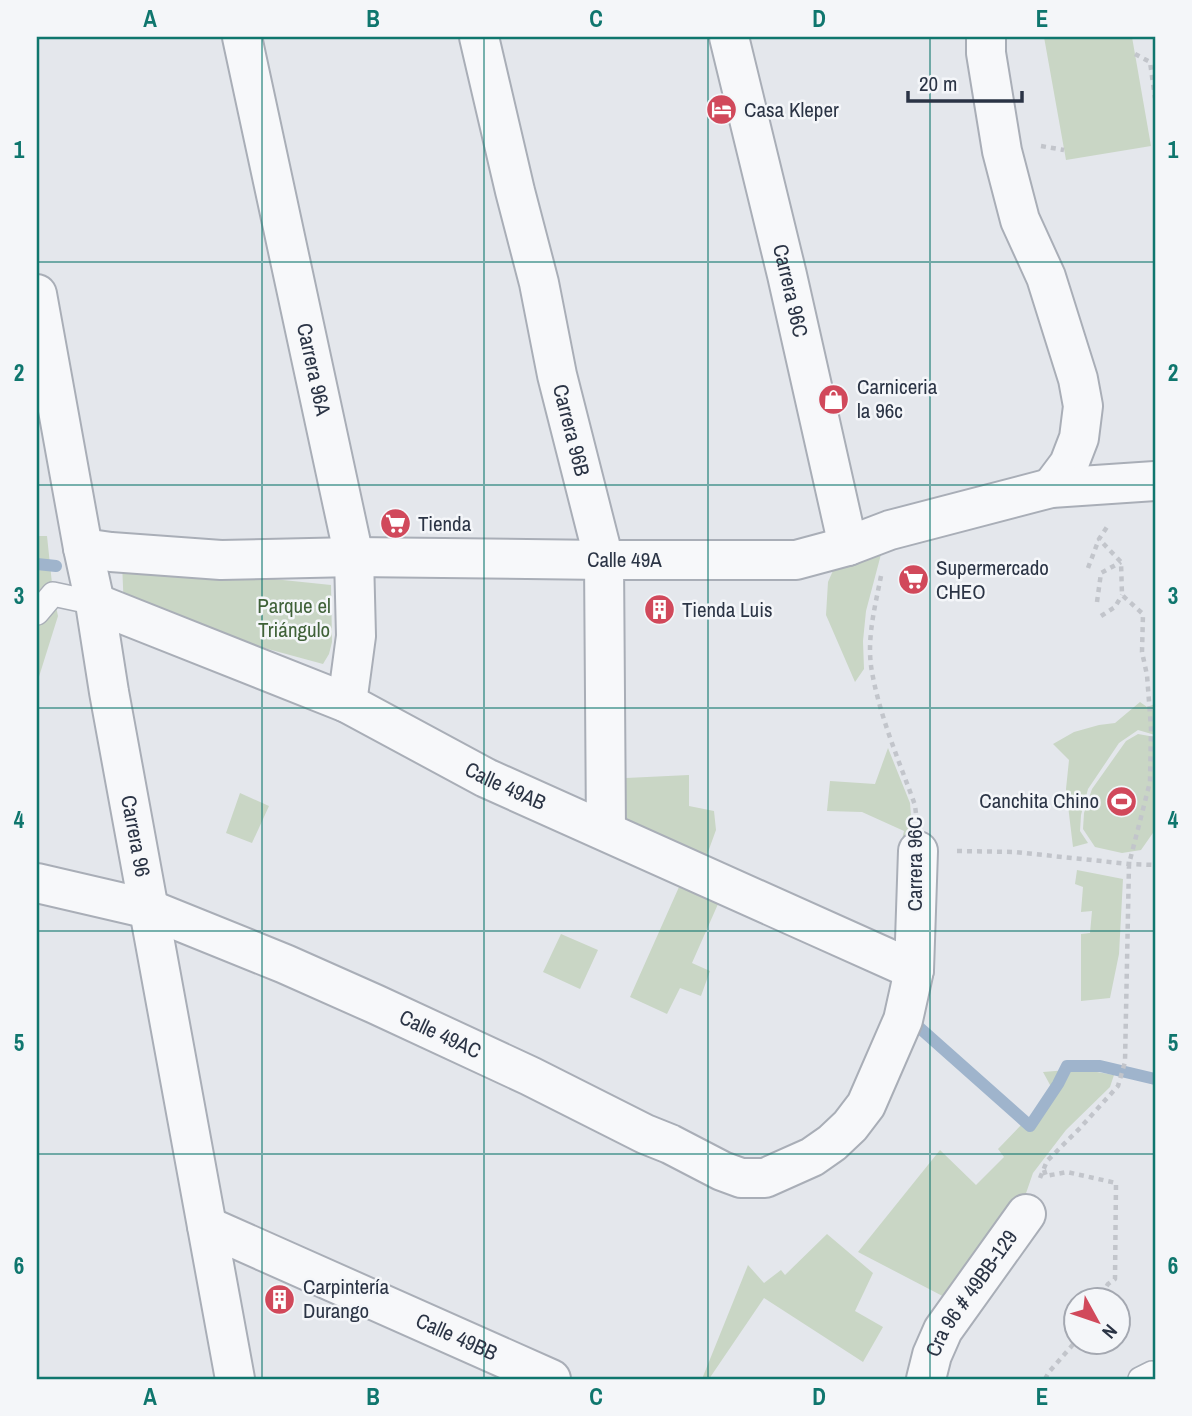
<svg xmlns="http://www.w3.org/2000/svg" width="1192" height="1416" font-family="'Archivo Narrow',sans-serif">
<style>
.green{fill:#c9d6c5}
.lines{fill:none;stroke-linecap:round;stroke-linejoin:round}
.stream{stroke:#9fb4cc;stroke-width:12}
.lane-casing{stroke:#a9aeb7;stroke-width:26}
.street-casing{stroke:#a9aeb7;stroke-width:42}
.path{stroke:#c2c5cb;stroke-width:4.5;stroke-dasharray:5 5;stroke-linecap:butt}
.lane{stroke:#f7f8fa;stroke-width:23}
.street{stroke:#f7f8fa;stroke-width:38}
.grid{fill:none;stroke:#0f766e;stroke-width:2;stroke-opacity:0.55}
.labels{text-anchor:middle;stroke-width:5;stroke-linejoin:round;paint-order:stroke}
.poi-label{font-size:21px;fill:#2b3445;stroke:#f4f6f9;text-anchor:start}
.street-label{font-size:21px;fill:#2b3445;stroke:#f4f6f9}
.park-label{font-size:21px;fill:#3f6138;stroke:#f4f6f9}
.neatline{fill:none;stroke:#0f766e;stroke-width:2.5}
.grid-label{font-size:23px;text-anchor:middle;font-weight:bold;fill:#0f766e}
</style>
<rect width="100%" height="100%" fill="#e4e7ec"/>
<!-- green -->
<path class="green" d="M1044 37H1132L1151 146 1066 160Z
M37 536H47L53 593 58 616 37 683Z
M884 543 866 611 863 641 864 669 855 682 826 615 828 582 835 566Z
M122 563 331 585 332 642 329 654 323 664 124 610Z
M1140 702 1147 707 1155 704V735L1138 730 1119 743 1088 789 1081 815 1080 831 1088 843 1073 847 1066 789 1069 760 1053 744 1074 732 1099 725 1115 723Z
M1138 734 1155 737V830L1141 850 1122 853 1095 847 1083 829 1084 813 1092 789 1126 741Z
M888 748 910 803 912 828 910 856 899 852 904 831 862 812 827 811 830 781 875 784Z
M689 775V806L714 811 716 830 704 863 625 825 626 778Z
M240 793 269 806 252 843 226 833Z
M1077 870 1123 879 1119 954 1110 998 1081 1001V934L1090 933 1092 911 1081 912 1083 887 1075 884Z
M679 887 718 904 692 963 710 971 701 996 680 988 667 1014 630 997Z
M561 934 598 950 580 989 543 972Z
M1080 1069 1114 1075 1110 1087 1066 1130 1033 1173 1024 1199 954 1302 858 1252 940 1150 976 1185 1004 1157 998 1149 1023 1123 1038 1122 1055 1094 1043 1072Z
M827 1234 873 1273 855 1311 883 1327 863 1362 764 1298 709 1379H702L748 1265 764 1283 781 1270 785 1275Z"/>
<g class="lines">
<!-- stream -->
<path class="stream" d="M37 564 56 566
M913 1022 1030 1126 1058 1084 1067 1066H1100L1155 1079"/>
<defs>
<path id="lane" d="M37 613 53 594 95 603
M1140 1379 1152 1373"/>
<g id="street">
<path id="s1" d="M242 37 354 557 356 636 347 703"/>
<path id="s2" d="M479 37 515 191 539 283 557 375 604 560 606 831"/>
<path id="s3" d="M729 37 787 275 848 546"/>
<path d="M986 37V53L1002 151 1020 220 1046 277 1078 379 1083 406 1079 438 1069 464 1051 488"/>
<path id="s4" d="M37 294 83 548 95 603 109 692 235 1379"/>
<path id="s5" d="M83 548 111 552 221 560 354 557 604 560H796L848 546 890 530 1051 488 1155 481"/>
<path id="s6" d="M95 603 347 703 486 778 914 970"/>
<path id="s7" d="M37 883 149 909 285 964 375 1004 530 1076 645 1134 670 1144 722 1171 741 1178H765L812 1157 832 1143 850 1126 866 1105 903 1020 909 993 914 970 918 851"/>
<path id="s8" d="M207 1226 551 1379"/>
<path id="s9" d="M926 1379 932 1355 943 1330 1026 1214"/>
</g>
</defs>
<!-- lane casing -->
<use href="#lane" class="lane-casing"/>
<!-- street casing -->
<use href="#street" class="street-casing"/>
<!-- path -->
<path class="path" d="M1135 54 1150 62 1155 98
M1041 146 1064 150
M1088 568 1099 539
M881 576C875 607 866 640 872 672 880 717 899 761 915 805L916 814
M1097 602 1101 573 1121 562
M1101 616 1115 607 1122 595
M957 851 1015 852 1129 864 1155 865
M1044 1170 1046 1176 1067 1172 1116 1183 1115 1279 1108 1284 1098 1300
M1040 1178 1047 1161 1080 1128 1118 1086 1125 1062 1129 864 1150 782 1151 728 1147 675 1142 652 1143 614 1122 595 1121 562 1099 539 1109 524
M1045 1379 1049 1372 1076 1341"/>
<!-- lane -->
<use href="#lane" class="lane"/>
<!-- street -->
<use href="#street" class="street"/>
</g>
<!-- grid -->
<path class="grid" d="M262 37V1379M484 37V1379M708 37V1379M930 37V1379M37 262H1155M37 485H1155M37 708H1155M37 931H1155M37 1154H1155"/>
<!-- icons -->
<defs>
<symbol id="hotel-disc" viewBox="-11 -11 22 22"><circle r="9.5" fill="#d1495b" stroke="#f4f6f9"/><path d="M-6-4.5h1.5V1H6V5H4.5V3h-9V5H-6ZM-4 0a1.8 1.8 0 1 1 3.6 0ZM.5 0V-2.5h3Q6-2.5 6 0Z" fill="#fff"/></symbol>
<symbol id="shop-disc" viewBox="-11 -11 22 22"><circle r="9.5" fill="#d1495b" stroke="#f4f6f9"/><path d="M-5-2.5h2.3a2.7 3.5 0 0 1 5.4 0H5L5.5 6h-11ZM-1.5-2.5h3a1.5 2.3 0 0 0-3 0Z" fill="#fff"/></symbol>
<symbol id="supermarket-disc" viewBox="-11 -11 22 22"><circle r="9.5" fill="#d1495b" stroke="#f4f6f9"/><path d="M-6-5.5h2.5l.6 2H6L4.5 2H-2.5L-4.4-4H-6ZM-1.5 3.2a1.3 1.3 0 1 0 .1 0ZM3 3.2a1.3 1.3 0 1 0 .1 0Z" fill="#fff"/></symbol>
<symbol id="building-disc" viewBox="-11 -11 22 22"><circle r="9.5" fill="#d1495b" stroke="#f4f6f9"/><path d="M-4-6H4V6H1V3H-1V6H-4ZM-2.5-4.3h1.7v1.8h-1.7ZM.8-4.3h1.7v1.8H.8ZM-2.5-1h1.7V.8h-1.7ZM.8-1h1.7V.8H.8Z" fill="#fff"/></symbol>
<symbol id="stadium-disc" viewBox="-11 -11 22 22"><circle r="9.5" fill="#d1495b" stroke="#f4f6f9"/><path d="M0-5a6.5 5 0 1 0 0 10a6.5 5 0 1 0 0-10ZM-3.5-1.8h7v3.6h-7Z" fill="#fff"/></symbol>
</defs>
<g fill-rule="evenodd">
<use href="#hotel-disc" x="704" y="92" width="35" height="35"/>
<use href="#shop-disc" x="816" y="382" width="35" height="35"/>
<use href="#supermarket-disc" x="378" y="506" width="35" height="35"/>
<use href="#supermarket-disc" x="896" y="562" width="35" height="35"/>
<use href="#building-disc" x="642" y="592" width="35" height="35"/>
<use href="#stadium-disc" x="1104" y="784" width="35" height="35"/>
<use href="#building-disc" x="262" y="1282" width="35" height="35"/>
</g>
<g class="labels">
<!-- poi labels -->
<g class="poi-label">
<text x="744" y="117">Casa Kleper</text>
<text x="857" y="394">Carniceria<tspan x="857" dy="24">la 96c</tspan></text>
<text x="418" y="531">Tienda</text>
<text x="936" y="575">Supermercado<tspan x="936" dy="24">CHEO</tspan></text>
<text x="682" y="617">Tienda Luis</text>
<text x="1099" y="808" text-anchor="end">Canchita Chino</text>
<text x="303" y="1294">Carpintería<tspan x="303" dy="24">Durango</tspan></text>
</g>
<!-- street labels -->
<g class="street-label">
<text dy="7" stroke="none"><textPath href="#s3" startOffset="261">Carrera 96C</textPath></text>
<text dy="7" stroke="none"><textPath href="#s1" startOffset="340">Carrera 96A</textPath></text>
<text dy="7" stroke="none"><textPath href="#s2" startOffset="404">Carrera 96B</textPath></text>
<text dy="7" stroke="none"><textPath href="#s5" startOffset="542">Calle 49A</textPath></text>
<text dy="7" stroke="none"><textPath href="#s6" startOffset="450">Calle 49AB</textPath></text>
<text dy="7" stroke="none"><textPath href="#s4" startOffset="551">Carrera 96</textPath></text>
<text transform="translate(915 864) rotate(-90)" y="7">Carrera 96C</text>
<text dy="7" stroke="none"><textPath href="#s7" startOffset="432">Calle 49AC</textPath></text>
<text dy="7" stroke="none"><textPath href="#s9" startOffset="98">Cra 96 # 49BB-129</textPath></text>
<text dy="7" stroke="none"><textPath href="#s8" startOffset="273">Calle 49BB</textPath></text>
</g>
<!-- park labels -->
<g class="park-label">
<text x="294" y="613">Parque el<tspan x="294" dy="24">Triángulo</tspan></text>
</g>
</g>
<!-- border -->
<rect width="1192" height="1416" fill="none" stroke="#f4f6f9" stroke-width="77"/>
<!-- north arrow -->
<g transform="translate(1097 1321) rotate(130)"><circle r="33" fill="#f4f6f9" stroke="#a4a8b1" stroke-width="2"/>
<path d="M0-5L12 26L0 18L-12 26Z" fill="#d1495b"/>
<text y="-10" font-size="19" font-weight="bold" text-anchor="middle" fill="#2b3445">N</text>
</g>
<!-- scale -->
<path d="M908 91v10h114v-10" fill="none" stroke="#2b3445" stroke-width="3.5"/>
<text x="919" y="91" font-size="21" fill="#2b3445" stroke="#f4f6f9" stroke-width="5" paint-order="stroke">20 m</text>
<rect x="38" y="38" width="1116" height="1340" class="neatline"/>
<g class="grid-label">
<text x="150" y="27">A</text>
<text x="373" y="27">B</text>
<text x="596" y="27">C</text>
<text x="819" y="27">D</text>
<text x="1042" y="27">E</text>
<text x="19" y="158">1</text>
<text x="1173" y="158">1</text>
<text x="19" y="381">2</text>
<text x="1173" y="381">2</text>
<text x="19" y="604">3</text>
<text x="1173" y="604">3</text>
<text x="19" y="828">4</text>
<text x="1173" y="828">4</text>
<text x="19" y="1051">5</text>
<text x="1173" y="1051">5</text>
<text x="19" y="1274">6</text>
<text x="1173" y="1274">6</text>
<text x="150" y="1405">A</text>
<text x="373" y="1405">B</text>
<text x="596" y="1405">C</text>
<text x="819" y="1405">D</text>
<text x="1042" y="1405">E</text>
</g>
</svg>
